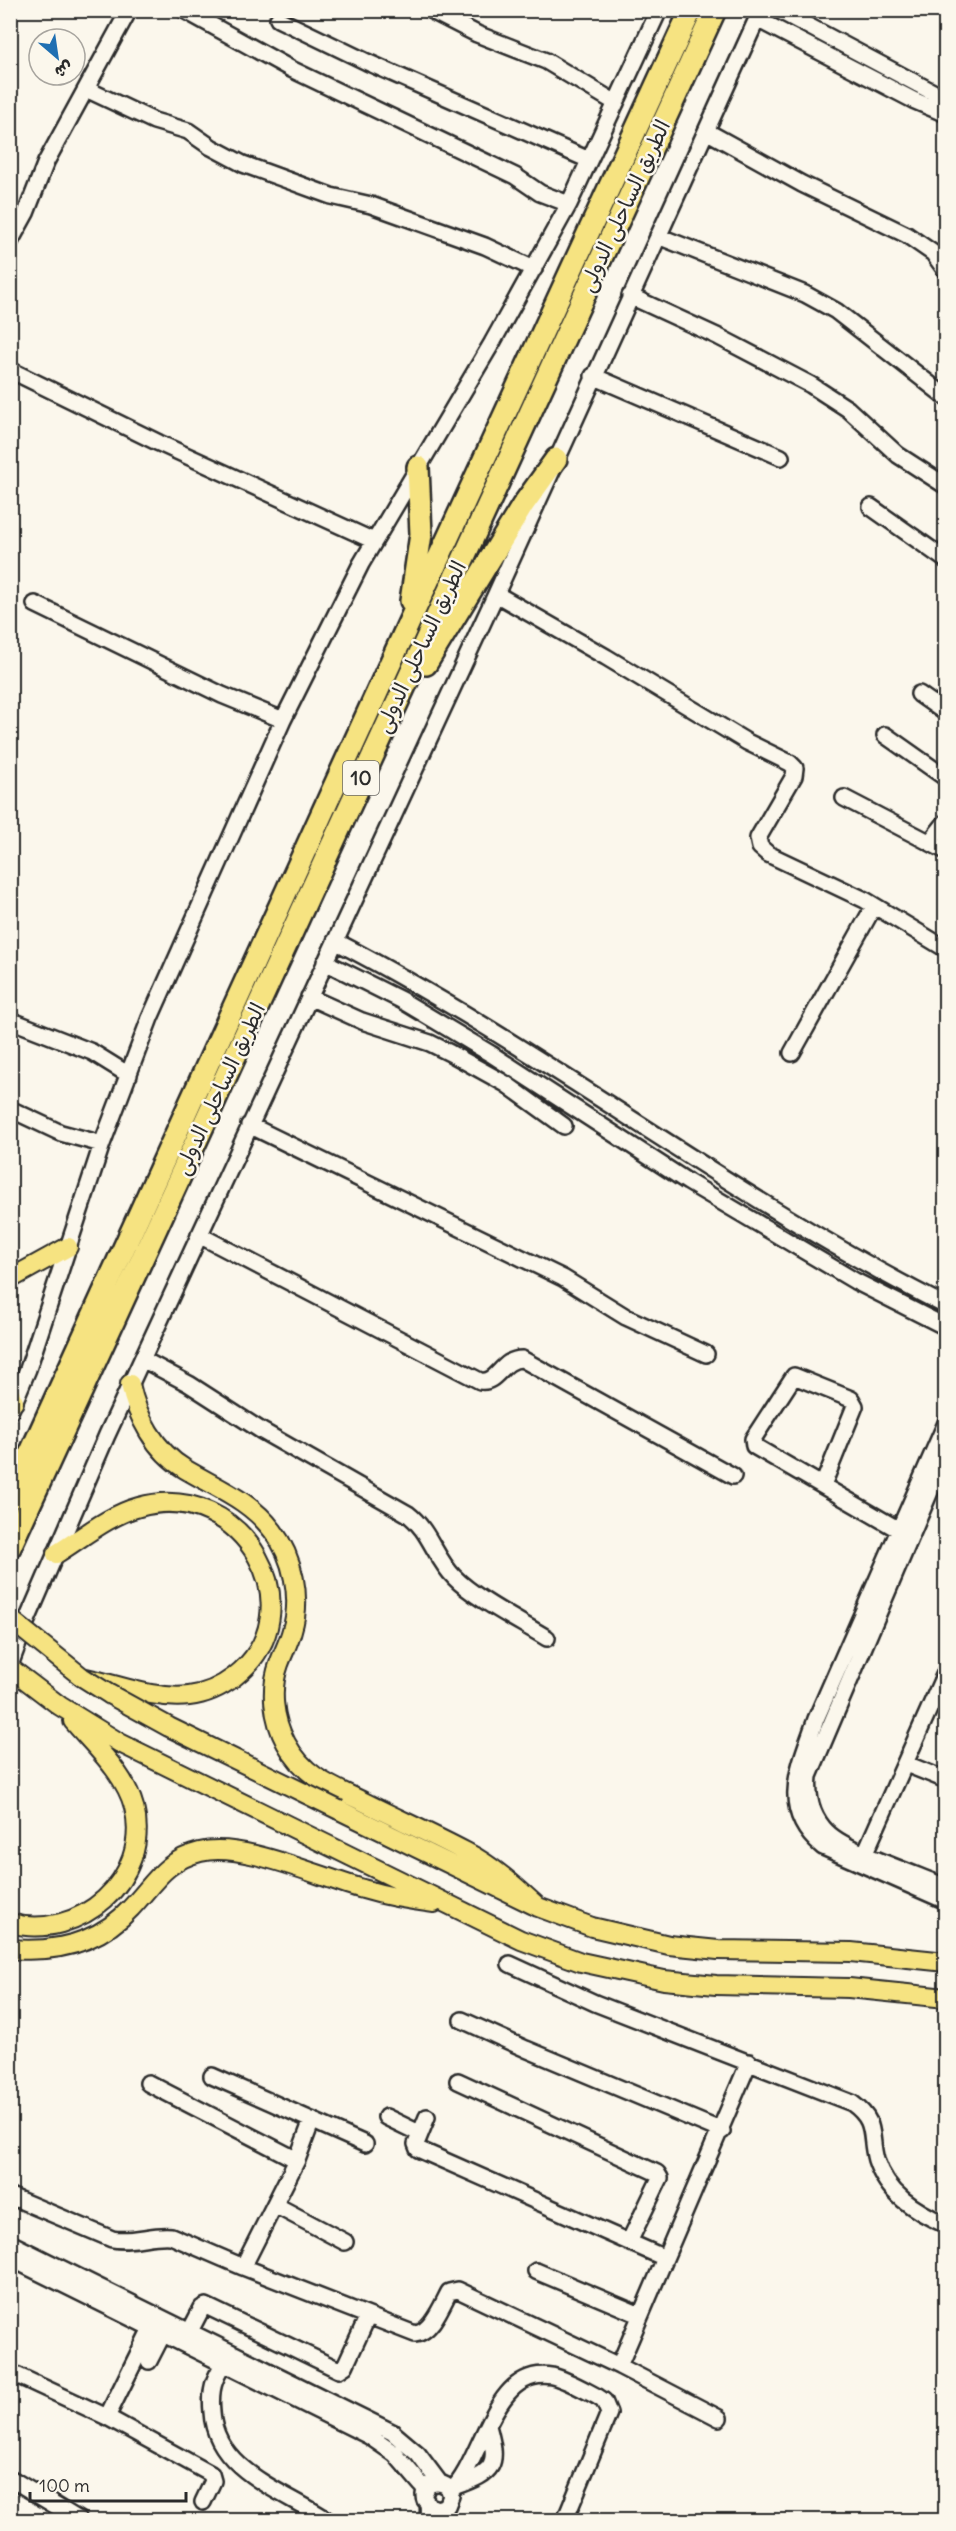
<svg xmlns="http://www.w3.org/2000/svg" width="956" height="2531" font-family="Delius,'Playpen Sans Arabic',sans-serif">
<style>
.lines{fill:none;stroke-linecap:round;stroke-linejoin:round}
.minor-casing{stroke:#2b2b2b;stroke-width:20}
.major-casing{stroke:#2b2b2b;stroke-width:22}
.highway-casing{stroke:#2b2b2b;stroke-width:26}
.minor{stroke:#fbf7ec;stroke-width:15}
.major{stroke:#f6e381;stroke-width:18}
.highway{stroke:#f6e381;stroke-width:21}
.major-bridge-casing{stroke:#2b2b2b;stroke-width:22;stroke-linecap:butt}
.major-bridge{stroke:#f6e381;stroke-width:18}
.labels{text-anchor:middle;stroke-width:5;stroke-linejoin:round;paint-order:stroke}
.shield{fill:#fbf7ec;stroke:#696865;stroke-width:1.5}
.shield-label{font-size:20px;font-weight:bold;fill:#2b2b2b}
.street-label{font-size:21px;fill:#2b2b2b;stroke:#fbf7ec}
</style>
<rect width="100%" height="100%" fill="#fbf7ec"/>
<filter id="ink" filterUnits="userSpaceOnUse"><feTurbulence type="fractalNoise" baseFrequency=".0167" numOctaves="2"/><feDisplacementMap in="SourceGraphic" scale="12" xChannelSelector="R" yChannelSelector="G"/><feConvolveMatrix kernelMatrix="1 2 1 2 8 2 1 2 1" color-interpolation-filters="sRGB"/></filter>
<g filter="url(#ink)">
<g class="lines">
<defs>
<path id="minor" d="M184 10 291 69 515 176 540 193 569 204
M430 10 477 34 546 61 616 103
M778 10 946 99
M278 19 367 62 589 160
M757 19 913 100 946 114
M86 89 154 121 188 131 211 147 243 164 331 196 371 205 485 246 534 269
M706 131 802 184 907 235 933 253 946 271
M658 236 805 294 836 311 946 397
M10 242 26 213 46 162 129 10
M630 296 719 337 811 385 848 409 898 455 946 486
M10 370 159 443 374 541
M593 376 781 457
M871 507 946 560
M496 594 606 657 747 742 790 763 795 768 794 776 758 838 760 847 768 854 865 900 946 949
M35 604 222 695 283 720
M919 694 946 713
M885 735 946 778
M844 798 946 851
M930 842 946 822
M335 941C546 1050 733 1199 946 1306
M325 962 401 1000 491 1054 688 1182 855 1281 946 1327
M309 997 362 1021 430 1043 450 1053 506 1084 564 1126
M10 1020 92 1052 129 1075
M792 1053 874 906
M10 1109 61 1133 102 1144
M249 1125 563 1278 626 1317 706 1354
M199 1235 480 1381C498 1384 501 1359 522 1359L733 1476
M142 1359 189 1384 262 1431 408 1514C430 1531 435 1558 454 1577 474 1598 521 1622 547 1638
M10 1412 28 1369 102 1144 150 1018 283 720 361 564 492 343 569 204 659 10
M946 1423 816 1719C800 1765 777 1809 823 1847L946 1901
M946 1454 809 1776C807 1797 811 1816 827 1832 845 1851 918 1875 946 1887
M823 1485 855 1406 851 1399 794 1376 753 1439 754 1446 906 1534
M10 1665 25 1625 107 1435 496 594 761 10
M906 1764 946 1780
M862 1860 946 1671
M510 1964 595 2003 852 2103C878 2122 869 2135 876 2160 887 2194 915 2211 946 2225
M462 2020 526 2049 722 2131
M212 2076 365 2144
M458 2081 657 2173 660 2178 629 2242
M148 2083 297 2160
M386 2117 419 2133
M427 2117 416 2144 418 2149 665 2258
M10 2196 112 2239C133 2243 151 2234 171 2236L243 2267 415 2334C431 2333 442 2305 449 2292L458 2290 619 2366 719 2418
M275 2205 345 2242
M10 2243 392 2432 418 2454 439 2482
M10 2258 369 2436 395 2454 426 2490
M243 2267 297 2160 312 2120
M536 2271 640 2315
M190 2331 202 2308 206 2306 339 2370 345 2366 368 2316
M228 2356C223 2364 218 2372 215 2380 211 2390 211 2402 212 2412 215 2471 286 2492 327 2520
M149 2361 168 2324
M619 2366 749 2062
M10 2372 107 2417 211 2474 213 2481 203 2502
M107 2417 156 2318
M10 2478 79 2520
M456 2486C495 2472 499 2466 488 2426
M451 2491C483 2462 493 2365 552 2376 568 2380 584 2390 598 2397L604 2401 609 2413 565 2520
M428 2505 437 2509 447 2506 451 2496 448 2487C439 2480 425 2482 424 2495 424 2504 426 2497 428 2505 429 2509 428 2516 428 2520"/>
<path id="major" d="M10 1279 68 1247
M130 1384C137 1417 155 1451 185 1469 217 1488 250 1500 273 1531 293 1557 302 1598 292 1630 289 1642 283 1653 279 1664 270 1689 273 1719 286 1743 293 1756 303 1768 316 1777 330 1787 348 1794 364 1802 398 1819 432 1834 466 1852 493 1866 515 1886 538 1907
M10 1394 14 1402
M56 1554C82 1538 109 1515 139 1507 243 1478 319 1612 234 1677 221 1687 206 1694 189 1696 155 1700 119 1685 86 1678
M10 1668 60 1706 120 1743 521 1940 581 1962 664 1980 716 1985 849 1988 946 1998
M339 1810 538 1907 592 1927 669 1945 718 1950 851 1952 946 1962
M10 1923C79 1942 152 1879 134 1807 125 1773 95 1747 73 1721
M10 1949C56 1953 99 1943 131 1908 154 1884 164 1861 200 1852 242 1841 319 1877 363 1889 386 1896 410 1900 434 1903"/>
<path id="highway" d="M411 601 421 534 418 467
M426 664 523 505 556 459
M10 1498 411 618 691 10
M10 1547 715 10"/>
</defs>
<!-- minor casing -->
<use href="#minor" class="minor-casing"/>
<!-- major casing -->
<use href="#major" class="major-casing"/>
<!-- highway casing -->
<use href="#highway" class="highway-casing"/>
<!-- minor -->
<use href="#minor" class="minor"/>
<!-- major -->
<use href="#major" class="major"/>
<!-- highway -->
<use href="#highway" class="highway"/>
<defs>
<path id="major-bridge" d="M10 1619 82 1677 109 1694 169 1727 339 1810"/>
</defs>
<!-- major-bridge casing -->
<use href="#major-bridge" class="major-bridge-casing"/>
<!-- major-bridge -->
<use href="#major-bridge" class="major-bridge"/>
</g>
</g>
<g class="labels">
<!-- shield labels -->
<rect class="shield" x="343" y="761" width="36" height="34" rx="4.5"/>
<g class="shield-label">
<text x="361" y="785">10</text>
</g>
<!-- street labels -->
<g class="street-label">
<text transform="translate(625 206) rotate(-65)" y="7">الطريق الساحلى الدولى</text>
<text transform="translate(421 647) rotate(-65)" y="7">الطريق الساحلى الدولى</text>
<text transform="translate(220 1089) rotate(-65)" y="7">الطريق الساحلى الدولى</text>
</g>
</g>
<!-- margin -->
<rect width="956" height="2531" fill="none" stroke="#fbf7ec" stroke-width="36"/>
<rect x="18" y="18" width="920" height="2495" fill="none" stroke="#2b2b2b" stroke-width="2" filter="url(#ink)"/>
<!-- north arrow -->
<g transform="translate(57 57) rotate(151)"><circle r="28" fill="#fbf7ec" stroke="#a8a59f" stroke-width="1.5"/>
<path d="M0-4.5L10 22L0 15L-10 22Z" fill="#1f6fb2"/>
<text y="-9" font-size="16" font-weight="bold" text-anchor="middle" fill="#2b2b2b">ش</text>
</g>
<!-- scale -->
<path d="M30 2492v9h156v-9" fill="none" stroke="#2b2b2b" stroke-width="3"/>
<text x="39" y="2492" font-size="18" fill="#2b2b2b" stroke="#fbf7ec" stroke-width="4.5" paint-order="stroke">100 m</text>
</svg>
